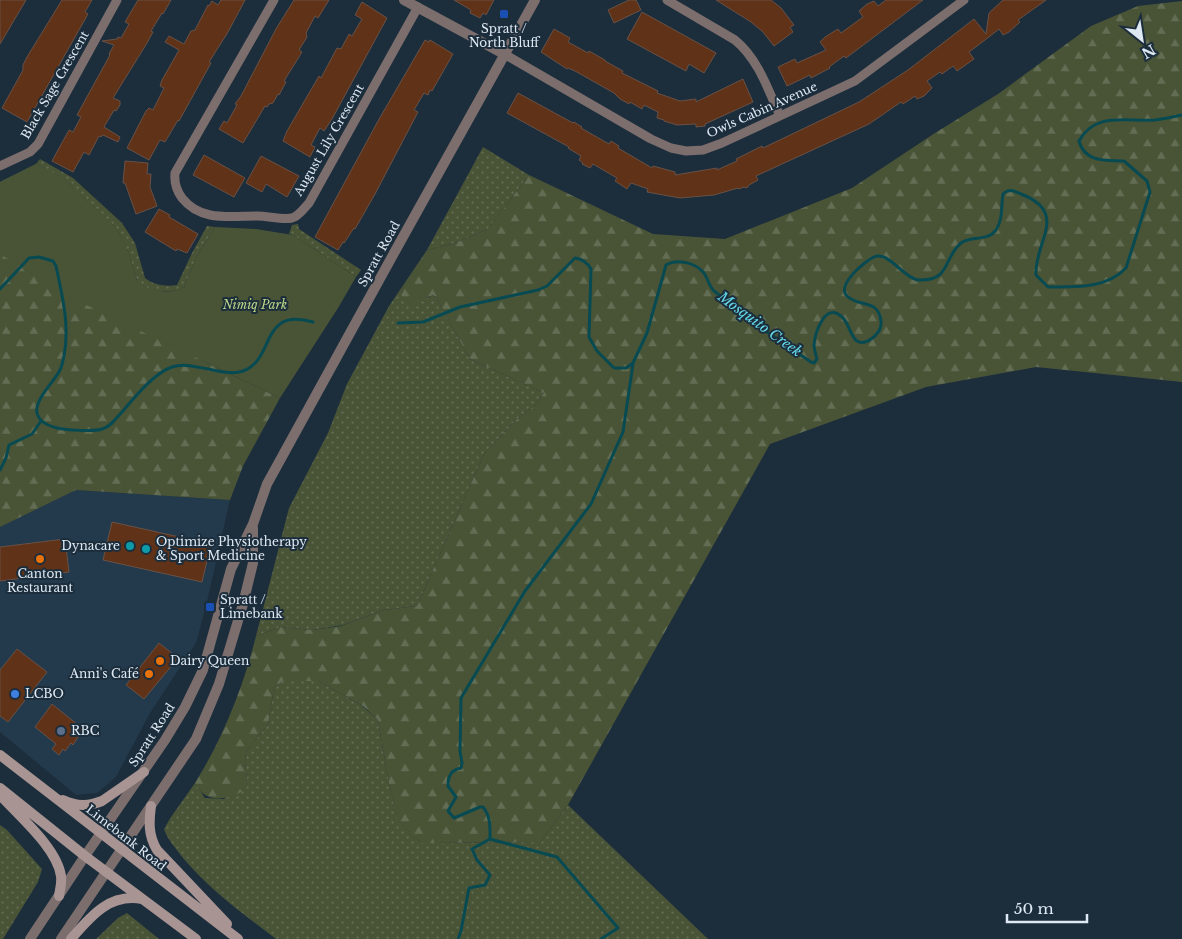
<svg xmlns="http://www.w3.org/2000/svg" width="1182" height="939" font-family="'Libre Baskerville',serif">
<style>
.built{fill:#233a4c}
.grass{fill:url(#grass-dots)}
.forest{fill:url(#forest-firs)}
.park{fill:#495436}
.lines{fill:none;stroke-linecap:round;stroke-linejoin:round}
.stream{stroke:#084a52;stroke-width:3}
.building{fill:#603217;stroke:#685146}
.minor{stroke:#7b6e6d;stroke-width:9}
.tertiary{stroke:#7b6e6d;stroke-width:10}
.secondary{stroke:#a89493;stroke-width:10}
.transit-dot{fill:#1a4fb4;stroke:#1c2d3c;stroke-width:2}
.culture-dot{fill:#0f9aa8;stroke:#1c2d3c;stroke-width:2}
.food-dot{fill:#e8710a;stroke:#1c2d3c;stroke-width:2}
.shop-dot{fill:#3f7fe0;stroke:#1c2d3c;stroke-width:2}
.service-dot{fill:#5c6f8a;stroke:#1c2d3c;stroke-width:2}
.labels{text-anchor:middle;stroke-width:4;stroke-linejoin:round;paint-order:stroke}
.poi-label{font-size:12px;fill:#dee9f3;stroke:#1c2d3c;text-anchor:start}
.street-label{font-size:12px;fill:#dee9f3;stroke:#1c2d3c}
.park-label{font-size:12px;font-style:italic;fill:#bcd687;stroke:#1c2d3c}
.water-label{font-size:14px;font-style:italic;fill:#64d8e8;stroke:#1c2d3c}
</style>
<defs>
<pattern id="grass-dots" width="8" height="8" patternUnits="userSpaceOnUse" patternTransform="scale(1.25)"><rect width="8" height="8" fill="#495436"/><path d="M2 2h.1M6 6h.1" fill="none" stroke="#636d54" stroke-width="1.8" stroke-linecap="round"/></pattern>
<pattern id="forest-firs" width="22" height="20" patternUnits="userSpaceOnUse" patternTransform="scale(1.25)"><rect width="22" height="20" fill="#495436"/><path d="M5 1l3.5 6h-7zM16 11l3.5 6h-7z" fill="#636d54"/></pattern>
</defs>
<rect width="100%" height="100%" fill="#1c2d3c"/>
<!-- built -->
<path class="built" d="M76 490 230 500 206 606 196 643 150 713 116 777 97 793 76 795 0 732V527Z"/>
<!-- grass -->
<path class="grass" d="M483 147 529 175 488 229 455 243 427 250Z
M40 159 73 178 122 223 135 243 145 278C153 285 167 287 177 285L192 253 207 226 215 227 197 256 184 287C171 295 151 292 138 284L128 251 118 231 112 224 62 178 36 164Z
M298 224 299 229 361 270 356 277 293 235 289 234 292 225Z
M406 281 401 293 428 298 433 295 436 297 470 359 544 393 534 406 516 420 484 454 417 606 384 610 343 625 312 630 281 627 256 636 289 508 328 433 347 384 389 306Z
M283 681H318L361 705 378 720 389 784 398 819 412 836 423 843 540 842 568 805 708 939H276C243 914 210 890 183 858 176 848 168 841 164 829L171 817 195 783 205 798 224 799 247 780 245 762 246 752 268 724 274 688Z
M0 825 7 830 42 869 38 882 3 939H0Z
M127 913 159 939H96L118 918Z"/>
<!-- forest -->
<path class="forest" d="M1182 1V382L1036 367 926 387 770 444 568 805 540 842 423 843 412 836 398 820 389 784 378 720 363 706 318 681H283L274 688 268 724 246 752 245 762 247 780 246 789C229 800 205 805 195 783 223 738 243 688 256 636L281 627 312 630 341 626 384 610 417 606 484 454 516 420 534 406 544 393 470 359 436 297 433 295 408 307 403 300 401 293 406 281 427 250 455 243 488 229 529 175 653 234 725 239 852 188 935 133 998 94 1091 26 1138 6Z
M36 164 62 178 112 224C118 232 123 240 127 249 131 260 131 280 142 287L165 337 205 362 280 398 243 466 230 500 76 490 0 527V182Z"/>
<!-- park -->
<path class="park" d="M36 164 62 178 112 224 118 231 128 251 138 284 151 289 165 292 174 291 184 287 197 256 215 227 256 229 293 235 356 277 338 308 280 398 76 300 0 254V182Z"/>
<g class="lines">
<!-- stream -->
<path class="stream" d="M0 289 29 258 39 257 53 261 56 266C62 295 70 325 64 356 63 360 62 366 60 370 54 382 34 400 37 413 39 422 49 426 57 428 65 430 95 432 102 429 112 426 116 418 122 412 135 397 154 373 172 367 193 360 223 378 243 371 276 359 259 307 313 322
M398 323 423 322 460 307 538 290 547 286 575 258C582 259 587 262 591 269L589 337 597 351 614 368H626L633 363 647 333 666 265C677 258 696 263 704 273 708 279 709 286 714 291L761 328 811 362 814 363 817 359C816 355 814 349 814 345 815 333 825 302 841 316 849 322 850 336 857 341 862 344 867 342 871 339 877 335 882 329 881 321 878 298 859 308 847 296 836 285 865 261 874 257 888 250 904 279 919 280 951 281 943 258 961 243 972 235 987 242 996 230 1003 220 1001 206 1003 194 1009 188 1014 191 1021 194 1070 213 1034 242 1036 275L1048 287C1075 287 1106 289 1126 268L1150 192 1147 181 1124 161C1106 160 1085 163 1079 141 1095 111 1128 122 1155 120 1164 119 1173 117 1182 115
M0 470 6 458 9 445 32 434 41 421
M490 839 557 857 618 928 601 939
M458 939 461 931 469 888 485 885 490 875 477 860 472 849 490 839C490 827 491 817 483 807H480L454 818 448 811 456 797 448 786C448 776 451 770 461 768L462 763 460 751 461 698 525 591 591 504 623 432 633 364"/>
</g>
<!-- building -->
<path class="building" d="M0 0H26L0 44Z
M62 0H92L85 12 88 14 27 122 2 108 23 70V65L27 57Z
M138 0H171L163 14 162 13 151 31 153 32 147 43 113 98 120 101V105L116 111 114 110 104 127 120 137 118 142 103 135 101 137 99 136 89 155 84 152 73 172 52 161 69 130 73 132 81 117 77 115 110 55 109 54 114 45 102 41 117 39 118 37 121 38 129 24 125 22Z
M221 0H245L228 32 209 62 211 63 179 121 178 120 165 142 160 140 149 160 127 148 146 111 149 108 153 110 164 88 160 86 162 80 179 50 165 42 169 36 184 44 191 31 195 30 208 5 209 6 212 1 218 5Z
M294 0H329L318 18 315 16 306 33 307 37 299 50 302 52 284 81 286 82 279 95 278 94 273 103 269 104 267 107 265 106 243 143 219 129 224 121 227 123 237 105 235 104 241 96 276 29Z
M454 0H494L486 15 483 13 480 18 470 13 471 10Z
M629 0H636L641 10 614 23 608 10Z
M716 0H771L781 8 794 25 790 27 793 32 774 46 763 32 751 22Z
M886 0H923L846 58 844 56 829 67 830 68 811 78 810 75 787 86 778 67 795 59 797 63 826 50 820 42 825 37 838 29 841 33 863 17 859 11 867 4 874 1 878 6Z
M1003 0H1046L1018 20 1020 22 1009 32 1003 35 999 29 985 40 969 52 974 59 957 71 953 66 942 74 940 72 927 81 932 88 924 96 917 99 915 96 903 104 901 102 869 124 756 176 758 180 749 185 747 188 744 187 739 189 738 188 714 195 680 198 647 192 648 189 631 183 627 189 615 181 617 178 593 164 590 168 582 164 583 163 579 160 581 156 568 148 569 147 507 113 518 93 573 123 574 122 582 127 581 128 609 144 611 141 619 146 618 148 652 168 653 166 675 172V175L717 168V170L737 161 736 159 762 146 763 148 859 102 908 70 974 19 986 34 989 13Z
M362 2 387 18 332 119 324 131 320 128 311 145 315 147 310 157 283 141 287 131 319 76 321 78 337 48 341 49 349 34 352 36 362 19 355 15Z
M642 12 716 53 704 73 689 64 686 71 627 39Z
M554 29 570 38 568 42 588 53 589 51 605 60V61L623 71 622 73 658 91 657 93 680 101 696 99V102L743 79 753 102 705 124V126L696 127V124L677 125 664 121V120L657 118 658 112 644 105 642 109 630 102 629 104 620 99 614 93 575 71 568 68 567 69 541 52Z
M425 40 429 42 430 40 453 54 432 91 430 90 428 95 424 93 414 110 418 112 375 194 355 229 354 228 344 243 343 242 338 250 315 237 378 121Z
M204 155 245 178 234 197 193 175Z
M261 156 299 176 287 197 266 184 262 192 246 183Z
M125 161 148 163 147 174H151L150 187 157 206 136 214 125 183H123Z
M159 209 170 215 169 217 198 234 187 253 177 249 176 251 145 232Z
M112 522 211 544 202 582 103 560Z
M65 539 69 572 0 581V547Z
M159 643 178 658 144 699 126 685Z
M17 649 47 672 8 722 0 716V670Z
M52 704 83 729 73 745 71 743 65 751 63 749 59 755 52 749 56 744 35 727Z"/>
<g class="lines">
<!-- minor -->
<path class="minor" d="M274 0 175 173C174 183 176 190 182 198 201 222 230 216 257 216 268 216 282 220 292 218 299 216 304 208 309 203L418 7
M667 0 735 40C758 59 768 89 780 116
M504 54 651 139 671 148 686 151 703 150 722 143 855 81 964 0
M0 166 30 152 38 144 117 0"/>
<!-- tertiary -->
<path class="tertiary" d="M404 0 504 54
M30 939 85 856 165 740 185 707 203 670 231 569 253 524 267 484 394 253 535 0
M61 939 196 739 219 684 243 604 253 563V528"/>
<!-- secondary -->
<path class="secondary" d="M0 755 238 939
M0 788 85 856 196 939
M0 795C19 816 57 848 61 876 62 883 60 889 59 896
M63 800C77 806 87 807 102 801L144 772
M151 806C149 822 148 835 157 850L227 924
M71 939C90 917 109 893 142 899"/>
</g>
<!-- markers -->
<g class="transit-dot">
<rect x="499" y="9" width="10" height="10" rx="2.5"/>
<rect x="205" y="602" width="10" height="10" rx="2.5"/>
</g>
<g class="culture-dot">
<circle cx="130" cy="546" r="5"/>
<circle cx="146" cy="549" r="5"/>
</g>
<g class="food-dot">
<circle cx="40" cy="559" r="5"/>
<circle cx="160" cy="661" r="5"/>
<circle cx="149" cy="674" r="5"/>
</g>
<circle class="shop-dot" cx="15" cy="694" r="5"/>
<circle class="service-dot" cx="61" cy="731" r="5"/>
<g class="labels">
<!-- poi labels -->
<g class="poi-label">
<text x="504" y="33" text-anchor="middle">Spratt /<tspan x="504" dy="14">North Bluff</tspan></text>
<text x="156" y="546">Optimize Physiotherapy<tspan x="156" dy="14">&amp; Sport Medicine</tspan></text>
<text x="120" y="550" text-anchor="end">Dynacare</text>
<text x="40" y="578" text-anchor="middle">Canton<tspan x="40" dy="14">Restaurant</tspan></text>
<text x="220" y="604">Spratt /<tspan x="220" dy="14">Limebank</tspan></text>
<text x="170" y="665">Dairy Queen</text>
<text x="139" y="678" text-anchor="end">Anni's Café</text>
<text x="25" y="698">LCBO</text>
<text x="71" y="735">RBC</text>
</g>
<!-- street labels -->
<g class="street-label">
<text transform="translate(55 85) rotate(-60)" y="4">Black Sage Crescent</text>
<text transform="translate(762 110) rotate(-24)" y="4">Owls Cabin Avenue</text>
<text transform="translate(329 140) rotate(-60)" y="4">August Lily Crescent</text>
<text transform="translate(379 254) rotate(-61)" y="4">Spratt Road</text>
<text transform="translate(152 735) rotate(-57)" y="4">Spratt Road</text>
<text transform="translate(126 838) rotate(38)" y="4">Limebank Road</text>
</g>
<!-- park labels -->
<g class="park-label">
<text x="255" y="309">Nimiq Park</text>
</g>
<!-- water labels -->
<g class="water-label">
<text transform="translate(760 324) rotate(36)" y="5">Mosquito Creek</text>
</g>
</g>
<!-- north arrow -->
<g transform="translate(1142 40) rotate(150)" stroke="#1c2d3c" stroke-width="4" paint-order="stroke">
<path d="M0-4L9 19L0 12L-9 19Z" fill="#dee9f3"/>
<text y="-8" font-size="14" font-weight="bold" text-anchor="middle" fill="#dee9f3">N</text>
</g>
<!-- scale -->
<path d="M1007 914v8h80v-8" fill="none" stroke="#dee9f3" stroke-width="2.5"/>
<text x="1014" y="914" font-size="15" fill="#dee9f3" stroke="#1c2d3c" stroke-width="4" paint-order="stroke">50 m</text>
</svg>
